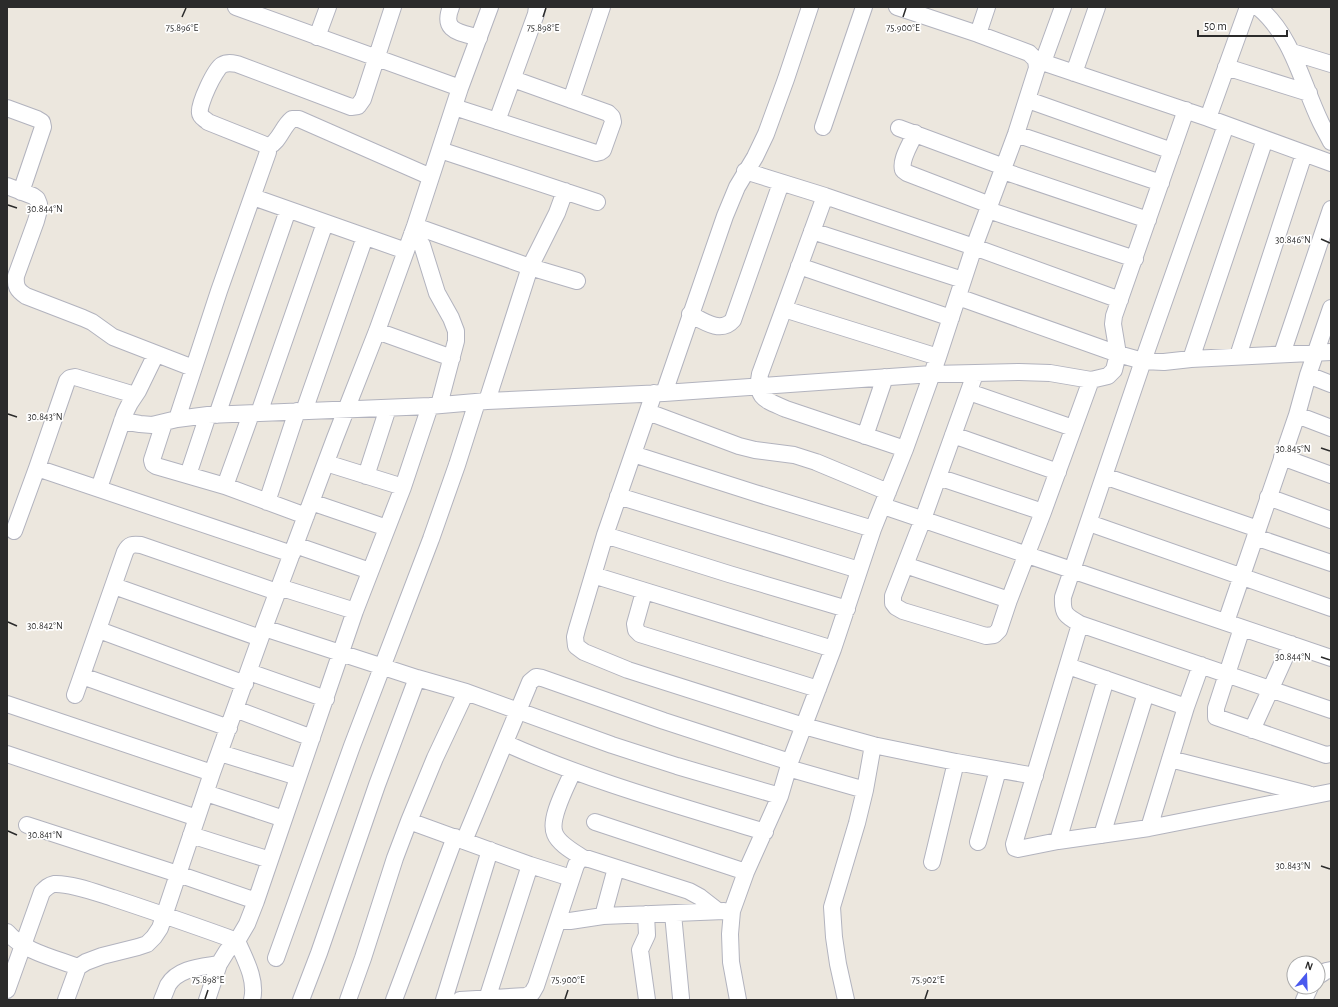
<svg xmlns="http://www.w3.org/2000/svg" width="1338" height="1007" font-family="'Alegreya Sans',sans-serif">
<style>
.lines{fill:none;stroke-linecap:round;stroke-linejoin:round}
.minor-casing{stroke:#b2b3be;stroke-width:18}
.minor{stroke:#fff;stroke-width:16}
.ticks{fill:none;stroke:#2b2b2b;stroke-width:1.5}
.ticks-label{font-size:10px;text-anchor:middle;fill:#2b2b2b;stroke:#fff;stroke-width:3.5;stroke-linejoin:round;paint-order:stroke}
</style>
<rect width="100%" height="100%" fill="#ece7de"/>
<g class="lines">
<defs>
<path id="minor" d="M236 7 460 88
M451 7C441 32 460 32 479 38
M1258 7C1293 36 1302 84 1321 123 1324 129 1328 136 1331 142
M978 34 987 7
M317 37 328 7
M1292 52 1331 64
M1036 60 1208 118 1331 163
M1043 62 1063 7
M1226 67 1309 93
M1074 73 1097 7
M571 100 602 7
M1028 100 1172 151
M454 107 596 153 600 152 603 150 613 122 612 117 608 113 513 79
M7 108 37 119 42 122 43 127 21 192
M1208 118 1248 7
M497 121 536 14 537 7
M1226 125 1143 361 1063 597C1062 614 1066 616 1080 624L1331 710
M823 127 864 7
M899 128 1004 167
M915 133C911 144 900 159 903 170L907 173 990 205
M1016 134 1161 183
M268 147C280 141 282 127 292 119H299L431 177
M440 150 597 202
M745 171 825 196 974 247 1120 300
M1003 171 1148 220
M7 186 33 196 37 199 39 204V210L36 221 16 276C15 286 17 290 26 296L83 318 92 322 113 337 193 368
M825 196 760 374C755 399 766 400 786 409L905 449
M253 197 406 251
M988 210 1135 259
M415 226 530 267 577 281
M812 231 963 280
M412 234 422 245 437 293 451 318 456 331V341L439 405
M799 266 951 318
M958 297 1118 354 1143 361 1164 362 1191 359 1331 352
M784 309 938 357
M690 314C703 321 721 334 733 320L781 183
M377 331 452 358
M1282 354 1331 209
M1238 356 1304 154
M1191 359 1265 139
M975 374 923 519 893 596V603L896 607 903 611 986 636 994 635 999 630 1009 600 1043 512 1091 380
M1308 375 1331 384
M969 392 1073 428
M654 393 605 535 577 629 575 637 576 646 584 652 628 670 804 726 873 745 956 762 1035 776
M664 393 725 216 737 187 755 157 766 134 786 79 810 7
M487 401 530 267 557 213 565 191
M304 411 365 237
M648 412 739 446 755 450 794 455 816 462 888 492
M259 413 325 223
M217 415 288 210
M1297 415 1331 428
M177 419 219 291 268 152V147L263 144 208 122C205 119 200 117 200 113 198 105 215 69 222 65 227 62 232 63 237 64L351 107 358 106 363 99 393 7
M122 421 140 424 152 425 177 419 208 415 430 406 487 401 664 393 932 374 1019 372 1050 373 1091 380 1108 376 1114 370 1118 354 1113 324 1114 316 1186 110
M164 423 152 460 153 464 156 466 225 486 306 516
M953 435 1058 472
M865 436 885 377
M633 454 755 493 873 529
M1282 457 1331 475
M326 463 403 487
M37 468 292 554
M188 475 208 415
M366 476 388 408
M1104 476 1258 529
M938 477 1043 512
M225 486 251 414
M99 488 125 413 130 403 138 391 156 354
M618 496 859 570
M1268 497 1331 520
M267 502 297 411
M311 502 387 528
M883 506 1331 658
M1089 523 1331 608
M14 531 37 468 67 381 70 378 75 377 135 395
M605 535 729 574 847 609
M1255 537 1331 563
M295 545 370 571
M905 565 1009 600
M593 575 833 649
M114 586 260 638
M279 587 355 611
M644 592 635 624 636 630 640 634 818 689
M1226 622 1297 415 1308 375 1331 308
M1080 624 1014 844 1015 848 1018 849 1058 841 1149 828 1331 792
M264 628 417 678 466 692 612 745 677 766 780 796
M1242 628 1216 708V717L1326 755 1331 754
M99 630 245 684
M1068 666 1186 707
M249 672 326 699
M82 676 229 728
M75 695 125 552C129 544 133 544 141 545L277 592
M7 704 212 773
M235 709 312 738
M1252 730 1291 644
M505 743C589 781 677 805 765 832
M220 753 298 777
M7 754 197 818
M1170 759 1308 794
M788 768 865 790
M573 771C567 786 548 819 555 834 559 844 574 852 583 858
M206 793 284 819
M409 821 530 865 571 878
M595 822 746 872
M27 825 178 874 256 901
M1149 828 1186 707 1201 665
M191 835 270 860
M1102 835 1146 693
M464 841 530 682 536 677 542 678 664 721 790 762
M1058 841 1106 679
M978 842 998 770
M932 862 956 762
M646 914 647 935 640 950 647 1000
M673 914 681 998
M603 916 616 868
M558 920 570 921 603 916 724 911
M7 932C23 951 54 958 78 967
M276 958 352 746 431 539 457 465 477 402
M1318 976 1326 971 1331 970
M7 990 42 892C46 888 49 885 54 884 71 883 97 893 113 898 155 912 196 926 237 941 245 959 257 980 252 1000
M487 999 530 865
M66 1000 78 967 86 962 102 956 138 947 147 944 154 937 160 928 212 773 264 628 335 438 377 331 415 226 460 88 490 7
M162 1000C164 995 166 990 168 985 178 968 201 967 219 964
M207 1000 219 964 227 951 237 941 247 924 256 901 355 611 403 487 430 406
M301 1000 319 953 377 785 417 678
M348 1000 363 958 395 858 409 821 435 758 466 692
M394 1000 455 837
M444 1000 490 850
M460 1000 526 996 532 993 536 986 576 865C580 859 582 858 589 859L689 891 700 897 718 911
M738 1000 731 962 730 934 732 911 746 872 780 796 790 762 833 649 873 529 905 449 938 357 974 247 1016 134 1037 68 1036 60 1029 53 978 34 897 7
M846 1000 838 964 834 937 832 907 857 823 865 790 873 745
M1304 1000 1310 987"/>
</defs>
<!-- minor casing -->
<use href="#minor" class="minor-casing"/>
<!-- minor -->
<use href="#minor" class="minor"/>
</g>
<!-- ticks -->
<path class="ticks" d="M182 17 186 8M543 17 546 8M903 17 906 8M8 205 17 208M1321 239 1330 243M8 414 17 417M1321 448 1330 451M8 622 17 626M1321 657 1330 660M8 831 17 835M1321 866 1330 869M205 999 208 990M565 999 568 990M925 999 928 990"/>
<g class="ticks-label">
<text x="182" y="31">75.896°E</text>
<text x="543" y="31">75.898°E</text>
<text x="903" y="31">75.900°E</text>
<text x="45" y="212">30.844°N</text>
<text x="1293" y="243">30.846°N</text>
<text x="45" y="420">30.843°N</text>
<text x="1293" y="452">30.845°N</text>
<text x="45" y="629">30.842°N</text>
<text x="1293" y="660">30.844°N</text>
<text x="45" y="838">30.841°N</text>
<text x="1293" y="869">30.843°N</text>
<text x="208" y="983">75.898°E</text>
<text x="568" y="983">75.900°E</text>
<text x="928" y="983">75.902°E</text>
</g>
<!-- border -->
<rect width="1338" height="1007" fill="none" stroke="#2b2b2b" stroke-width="16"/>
<!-- north arrow -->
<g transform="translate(1306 975) rotate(19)"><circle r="19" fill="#ffffff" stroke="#aaaaaa"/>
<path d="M0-3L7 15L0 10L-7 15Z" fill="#4959ee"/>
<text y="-6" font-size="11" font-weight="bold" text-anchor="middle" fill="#2b2b2b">N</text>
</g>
<!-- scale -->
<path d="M1198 30v6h89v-6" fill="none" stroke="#2b2b2b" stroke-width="2"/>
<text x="1204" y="30" font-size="12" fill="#2b2b2b" stroke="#ffffff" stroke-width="3" paint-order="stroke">50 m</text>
</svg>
